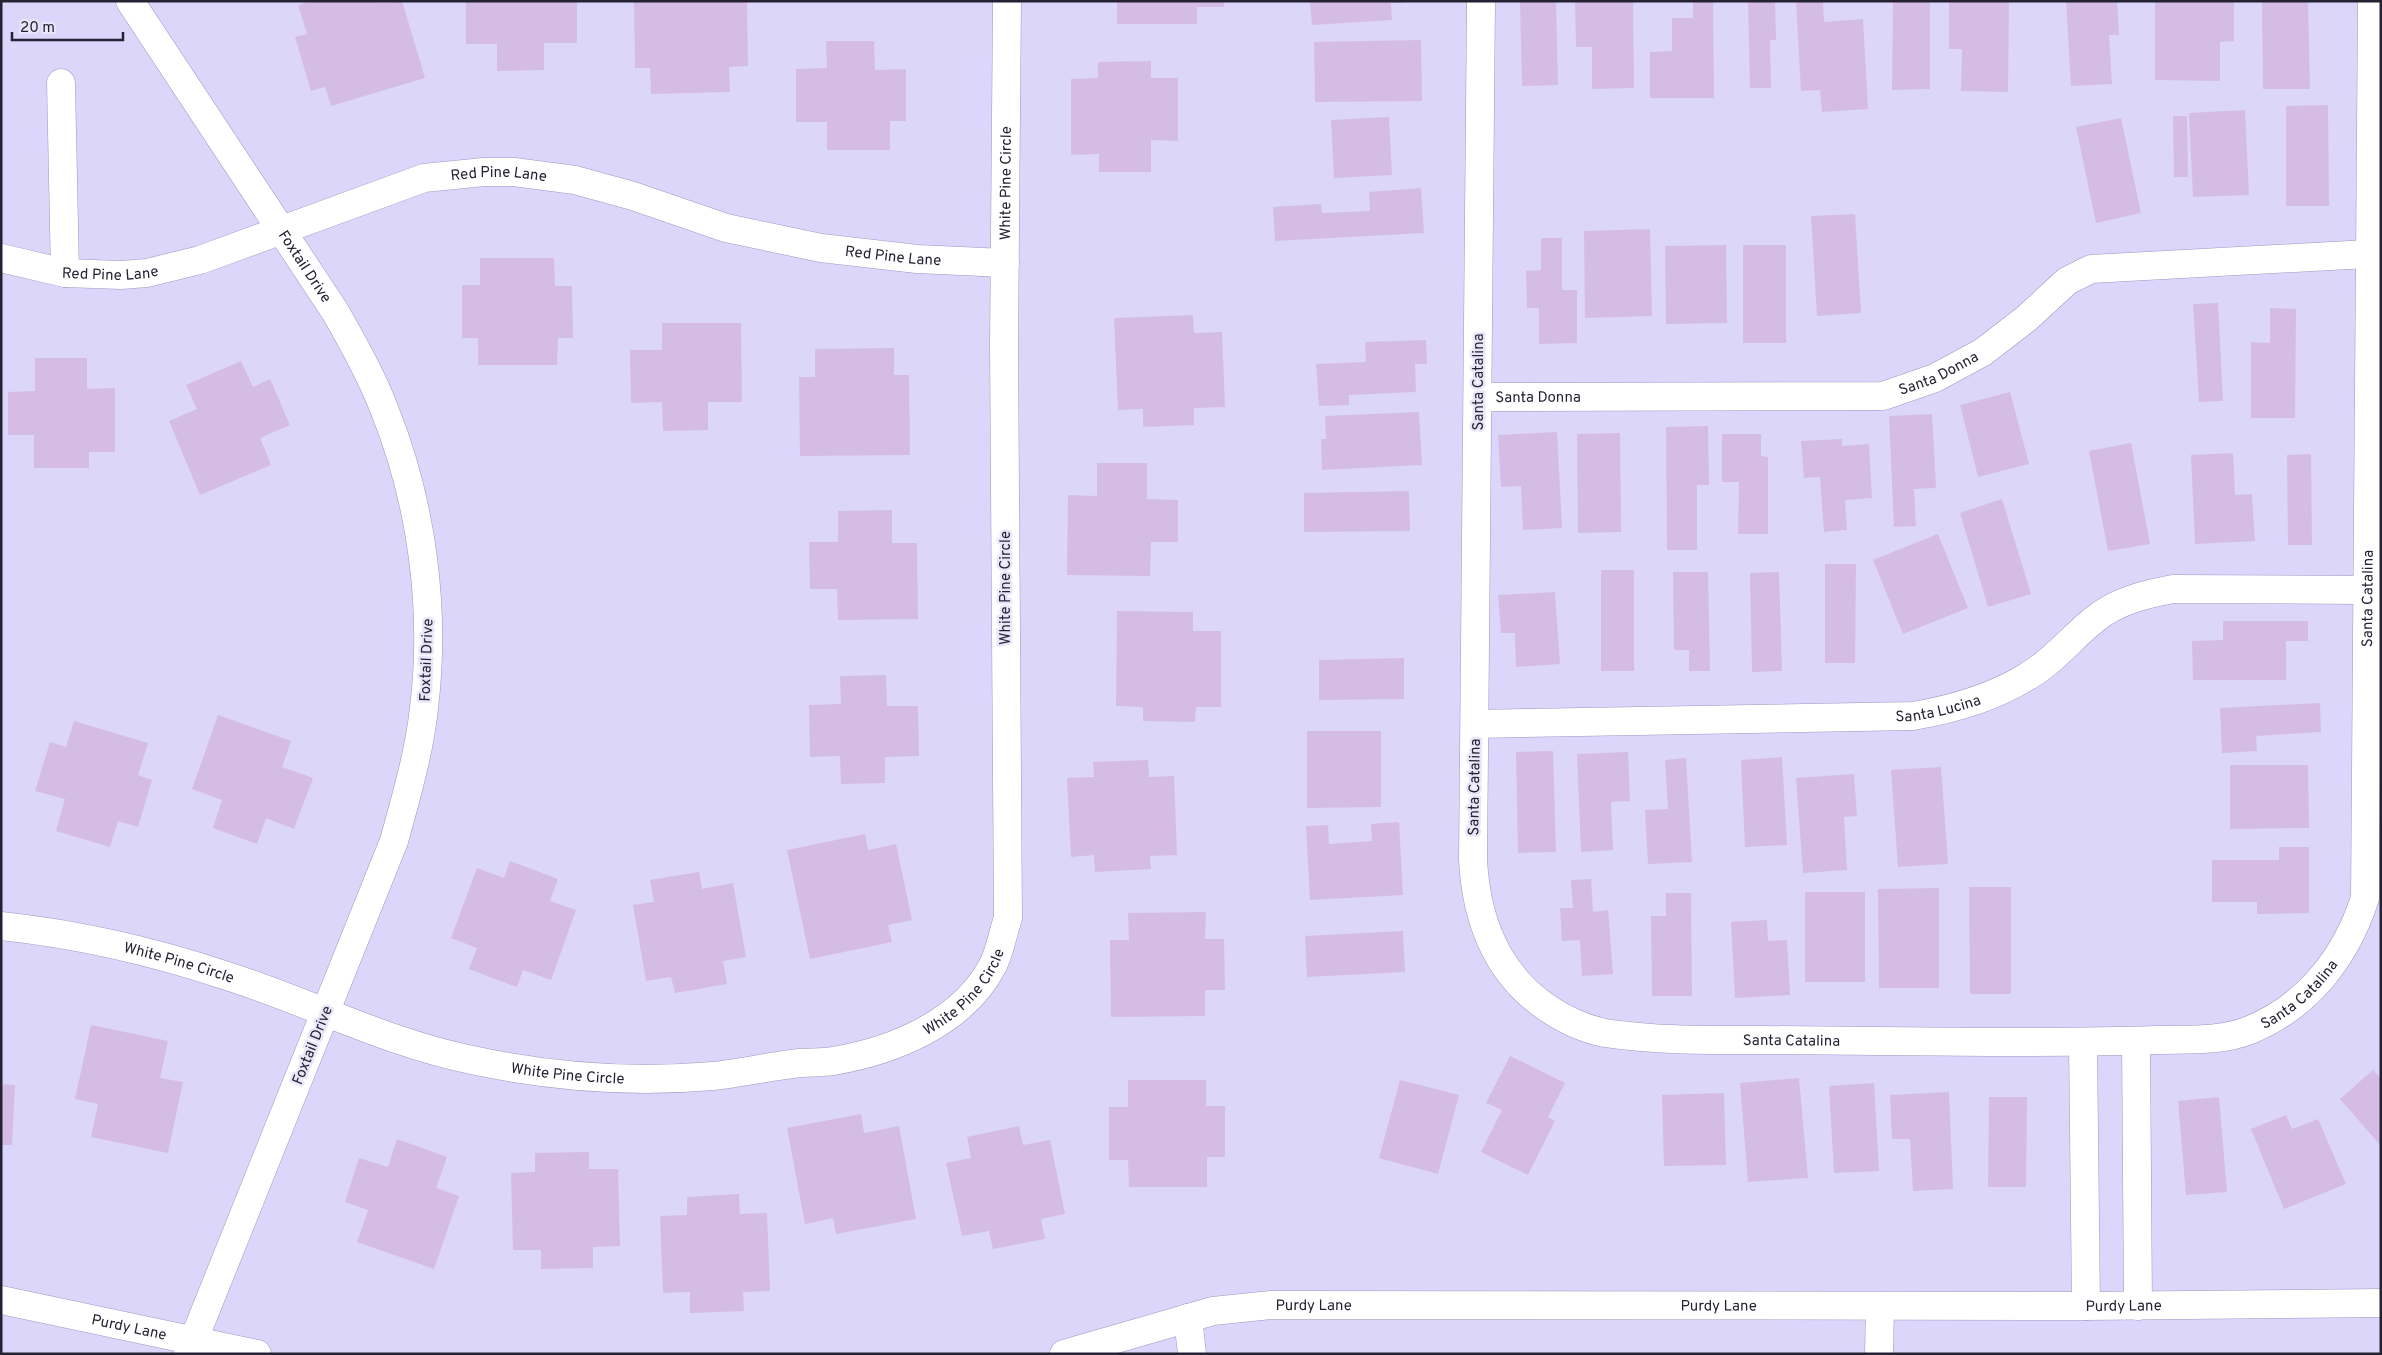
<svg xmlns="http://www.w3.org/2000/svg" width="2382" height="1355" font-family="Overpass,sans-serif">
<style>
.building{fill:#d5bce5}
.lines{fill:none;stroke-linecap:round;stroke-linejoin:round}
.minor-casing{stroke:#9e96c1;stroke-width:29}
.minor{stroke:#fff;stroke-width:28}
.labels{text-anchor:middle;stroke-width:5;stroke-linejoin:round;paint-order:stroke}
.street-label{font-size:15px;fill:#252233;stroke:#e9e6f9}
</style>
<rect width="100%" height="100%" fill="#dcd6fb"/>
<!-- building -->
<path class="building" d="M311 1H381L382 3 402 1 425 78 331 106 325 87 311 91 295 37 307 34 298 5Z
M466 1H577V43H544V70L497 71V44H466Z
M634 1H747L748 66 729 67 730 92 651 94 650 68H635Z
M1117 1H1224V7H1197V24H1117Z
M1310 1H1404V3H1391L1392 20 1312 25Z
M1520 1H1556L1558 85 1522 86Z
M1575 1H1633L1634 88 1592 89V47H1576Z
M1693 1H1713L1714 98H1650V52L1672 51V18H1693Z
M1748 1H1775L1776 40H1770L1771 88H1750Z
M1796 1H1823L1824 22 1863 19 1868 109 1822 112 1820 90 1801 91Z
M1893 1H1930V89L1892 90Z
M1949 1H2009L2008 92 1961 91 1962 49H1949Z
M2066 1H2117L2119 35H2109L2112 84 2071 86Z
M2155 1H2234V41L2220 42V81L2155 80Z
M2262 1H2308L2310 89H2263Z
M1421 40 1422 101 1315 102 1314 42Z
M826 41H874L875 70 906 69V121H890V150H827V122H796V69L827 68Z
M1151 61V78H1178V141L1151 140V172H1099V154L1071 155V79L1098 78V62Z
M2328 105 2329 206H2286V106Z
M2245 110 2249 195 2193 197 2189 113Z
M2173 116H2187L2188 177H2174Z
M1389 117 1392 175 1334 178 1331 120Z
M2121 118 2141 213 2096 223 2076 127Z
M1421 188 1424 233 1275 241 1273 207 1321 204 1322 213 1370 211 1369 192Z
M1855 214 1861 313 1817 316 1811 216Z
M1650 229 1652 316 1585 318 1584 231Z
M1541 238H1562V290H1577V343L1539 344V308H1527L1526 271 1541 270Z
M1726 245 1727 323 1666 324 1665 246Z
M1743 245H1786V343H1743Z
M480 258H554L555 286H572L573 338H558L557 365H478V338H462V285H480Z
M2218 303 2223 401 2199 402 2193 304Z
M2270 308 2296 309 2295 418H2251V342L2270 343Z
M1193 315 1194 333 1222 332 1225 407 1194 408V425L1143 427V409L1118 410 1114 318Z
M662 323H741L742 402H708V430L663 431 662 402 631 403 630 350H662Z
M1426 340 1427 364H1415L1416 392 1349 395V405L1319 406 1316 364 1366 362 1365 342Z
M894 348V375H909L910 455 800 456 799 377H815V349Z
M35 358H87V389L115 388V452H89V468H34V435H8V392L35 391Z
M241 361 253 387 270 379 290 425 260 438 271 465 200 495 169 421 197 409 186 385Z
M2010 392 2029 464 1978 477 1960 405Z
M1419 412 1422 465 1322 470 1321 439H1326L1325 416Z
M1932 414 1936 488 1914 489 1916 526 1894 527 1889 416Z
M1708 426 1709 485H1697V550H1667L1666 427Z
M1557 432 1562 528 1523 530 1521 486 1501 487 1498 435Z
M1620 433 1621 532 1578 533 1577 434Z
M1722 434H1761V456L1768 457V534H1738L1739 482H1722Z
M1842 439V446L1869 444 1872 498 1845 500 1847 530 1824 532 1820 477 1804 478 1801 441Z
M2131 443 2150 544 2108 551 2089 451Z
M2233 453 2235 495 2252 494 2255 541 2195 544 2191 455Z
M2311 454 2312 545H2288L2287 455Z
M1097 463H1147V499L1178 500V542H1151L1150 576 1067 575 1068 495 1097 496Z
M1409 491 1410 531 1304 532V493Z
M2002 499 2031 594 1988 607 1960 513Z
M892 510V543H917L918 619 838 620 837 589H810L809 542H838V511Z
M1938 534 1968 608 1903 634 1873 560Z
M1825 564H1856L1855 663H1825Z
M1601 570H1634V671H1601Z
M1673 572H1708L1710 671H1689V650H1674Z
M1779 572 1782 671 1752 672 1750 573Z
M1555 592 1560 664 1516 667 1515 633H1501L1498 595Z
M1117 611 1193 612V631H1221V707H1196L1195 722 1143 721V707L1116 706Z
M2223 621H2308V641H2286V680H2193L2192 641 2223 640Z
M1404 658V699L1319 700V660Z
M886 675 887 706H918L919 756 885 757V783L841 784 840 756 810 757 809 705 841 704 840 676Z
M2320 703 2321 732 2256 736 2257 751 2222 753 2220 708Z
M218 715 291 741 282 767 313 778 294 829 266 818 257 844 213 828 222 800 192 789Z
M74 721 148 743 138 775 152 780 138 827 118 821 110 847 56 831 65 799 35 791 50 742 66 747Z
M1307 731H1381V807L1307 808Z
M1553 751 1556 852 1518 853 1516 752Z
M1628 752 1630 801 1611 802 1613 850 1581 852 1577 754Z
M1782 757 1787 845 1745 847 1741 760Z
M1686 758 1692 862 1648 864 1645 810 1668 809 1665 760Z
M1148 760 1149 777 1174 776 1177 855 1150 856 1151 869 1095 872 1094 855 1071 857 1067 778 1094 777 1093 762Z
M2230 765H2308L2309 828 2230 829Z
M1941 767 1948 864 1898 867 1891 770Z
M1854 774 1857 816 1844 817 1847 870 1803 873 1796 778Z
M1399 822 1403 895 1310 900 1306 826 1328 825 1329 844 1372 841 1371 824Z
M865 834 868 850 896 844 912 920 888 925 892 942 810 959 787 850Z
M2279 847H2309V913L2257 914V902H2212V860H2279Z
M510 861 558 879 550 901 576 910 551 980 523 970 517 987 469 969 477 948 451 938 477 868 504 878Z
M699 872 702 889 733 883 746 957 723 961 727 984 675 993 671 977 646 981 633 905 654 902 650 880Z
M1591 879 1593 912 1608 910 1613 974 1582 976 1580 940 1562 941 1560 908H1573L1571 880Z
M1969 887H2011V994H1970Z
M1939 888V988H1879L1878 889Z
M1805 892H1865V982H1805Z
M1666 893H1691L1692 996H1652L1651 916H1666Z
M1206 912 1205 939H1224L1225 990H1205V1016L1111 1017 1110 940H1129L1128 913Z
M1767 920 1768 941 1787 940 1790 995 1735 998 1731 922Z
M1403 931 1405 972 1307 977 1305 936Z
M91 1025 168 1041 160 1078 183 1082 168 1153 91 1137 98 1104 75 1099Z
M1510 1056 1565 1083 1548 1117 1555 1121 1528 1175 1481 1152 1502 1110 1486 1103Z
M2373 1070 2381 1079V1146L2340 1099Z
M1799 1078 1808 1178 1748 1182 1740 1083Z
M1128 1080H1206V1106H1225V1157H1207V1187H1129L1128 1160H1109V1107H1128Z
M1400 1080 1459 1095 1438 1174 1379 1158Z
M1874 1083 1879 1171 1834 1173 1829 1086Z
M1 1084 15 1085 12 1145H1Z
M1949 1092 1953 1189 1913 1191 1910 1139H1892L1890 1095Z
M1724 1093 1726 1165 1664 1166 1662 1095Z
M1989 1097H2027L2026 1187H1988Z
M2219 1097 2227 1192 2186 1195 2178 1101Z
M861 1114 864 1133 899 1126 916 1219 836 1234 833 1218 805 1224 787 1128Z
M2286 1115 2292 1129 2318 1119 2346 1184 2284 1209 2251 1129Z
M1019 1126 1023 1145 1050 1140 1065 1214 1041 1219 1045 1239 993 1249 989 1231 962 1236 946 1163 971 1158 967 1137Z
M397 1139 447 1157 436 1188 459 1196 434 1269 357 1242 368 1210 345 1202 359 1158 388 1167Z
M589 1152V1169H618L620 1246 593 1247V1268L541 1269V1250H513L511 1173 535 1172V1153Z
M739 1194 740 1214 767 1213 770 1291 743 1292 744 1311 690 1313V1292L663 1293 660 1216 687 1215V1197Z"/>
<g class="lines">
<defs>
<g id="minor">
<path id="s1" d="M130 1 336 313C354 345 372 377 385 411 422 504 436 609 424 708 419 754 406 797 394 841L188 1354"/>
<path id="s2" d="M1481 1 1473 860C1477 932 1505 991 1574 1023 1583 1027 1595 1031 1605 1033 1657 1041 1712 1040 1765 1040 1840 1041 1914 1041 1989 1042 2044 1042 2100 1042 2155 1040 2187 1039 2220 1042 2250 1030 2308 1006 2346 957 2365 898L2372 1"/>
<path d="M61 83 65 273"/>
<path id="s3" d="M1 258 65 273 121 275 147 273 200 260 424 178 484 172H514L575 180 633 196 726 228 821 248 917 259 1005 263"/>
<path id="s4" d="M1478 397 1883 396 1935 378 1983 352 2027 318 2067 281 2091 269 2368 254"/>
<path id="s5" d="M1475 724 1913 716C1954 709 1993 698 2028 676 2054 661 2072 637 2095 619 2117 601 2146 594 2173 589L2367 590"/>
<path id="s6" d="M1 926C77 934 155 952 227 976 309 1002 387 1043 472 1060 551 1077 632 1083 713 1076 742 1073 771 1066 800 1063 811 1062 822 1063 833 1061 893 1051 963 1023 993 965 1000 951 1003 933 1008 918L1004 346 1007 1"/>
<path d="M2136 1041 2138 1306"/>
<path d="M2083 1043 2086 1306"/>
<path id="s7" d="M1 1300 257 1354"/>
<path d="M1188 1318 1192 1354"/>
<path id="s8" d="M1064 1354 1213 1311 1271 1305 2086 1306 2381 1303"/>
<path d="M1879 1354 1880 1306"/>
</g>
</defs>
<!-- minor casing -->
<use href="#minor" class="minor-casing"/>
<!-- minor -->
<use href="#minor" class="minor"/>
</g>
<g class="labels">
<!-- street labels -->
<g class="street-label">
<text dy="5" stroke="none"><textPath href="#s3" startOffset="516">Red Pine Lane</textPath></text>
<text dy="5" stroke="none"><textPath href="#s6" startOffset="1832">White Pine Circle</textPath></text>
<text dy="5" stroke="none"><textPath href="#s3" startOffset="921">Red Pine Lane</textPath></text>
<text dy="5" stroke="none"><textPath href="#s1" startOffset="318">Foxtail Drive</textPath></text>
<text dy="5" stroke="none"><textPath href="#s3" startOffset="111">Red Pine Lane</textPath></text>
<text dy="5" stroke="none"><textPath href="#s4" startOffset="465">Santa Donna</textPath></text>
<text transform="translate(1478 382) rotate(-90)" y="5">Santa Catalina</text>
<text dy="5" stroke="none"><textPath href="#s4" startOffset="60">Santa Donna</textPath></text>
<text transform="translate(1005 588) rotate(-90)" y="5">White Pine Circle</text>
<text dy="5" stroke="none"><textPath href="#s2" startOffset="2221">Santa Catalina</textPath></text>
<text transform="translate(426 660) rotate(-88)" y="5">Foxtail Drive</text>
<text dy="5" stroke="none"><textPath href="#s5" startOffset="464">Santa Lucina</textPath></text>
<text transform="translate(1474 787) rotate(-89)" y="5">Santa Catalina</text>
<text dy="5" stroke="none"><textPath href="#s6" startOffset="182">White Pine Circle</textPath></text>
<text dy="5" stroke="none"><textPath href="#s6" startOffset="1008">White Pine Circle</textPath></text>
<text dy="5" stroke="none"><textPath href="#s2" startOffset="1802">Santa Catalina</textPath></text>
<text dy="5" stroke="none"><textPath href="#s2" startOffset="1281">Santa Catalina</textPath></text>
<text transform="translate(312 1045) rotate(-68)" y="5">Foxtail Drive</text>
<text dy="5" stroke="none"><textPath href="#s6" startOffset="588">White Pine Circle</textPath></text>
<text dy="5" stroke="none"><textPath href="#s8" startOffset="256">Purdy Lane</textPath></text>
<text dy="5" stroke="none"><textPath href="#s8" startOffset="661">Purdy Lane</textPath></text>
<text dy="5" stroke="none"><textPath href="#s8" startOffset="1066">Purdy Lane</textPath></text>
<text dy="5" stroke="none"><textPath href="#s7" startOffset="131">Purdy Lane</textPath></text>
</g>
</g>
<!-- border -->
<rect width="2382" height="1355" fill="none" stroke="#252233" stroke-width="5"/>
<!-- scale -->
<path d="M12 32v8h111v-8" fill="none" stroke="#252233" stroke-width="2.5"/>
<text x="20" y="32" font-size="15" fill="#252233" stroke="#e9e6f9" stroke-width="4" paint-order="stroke">20 m</text>
</svg>
